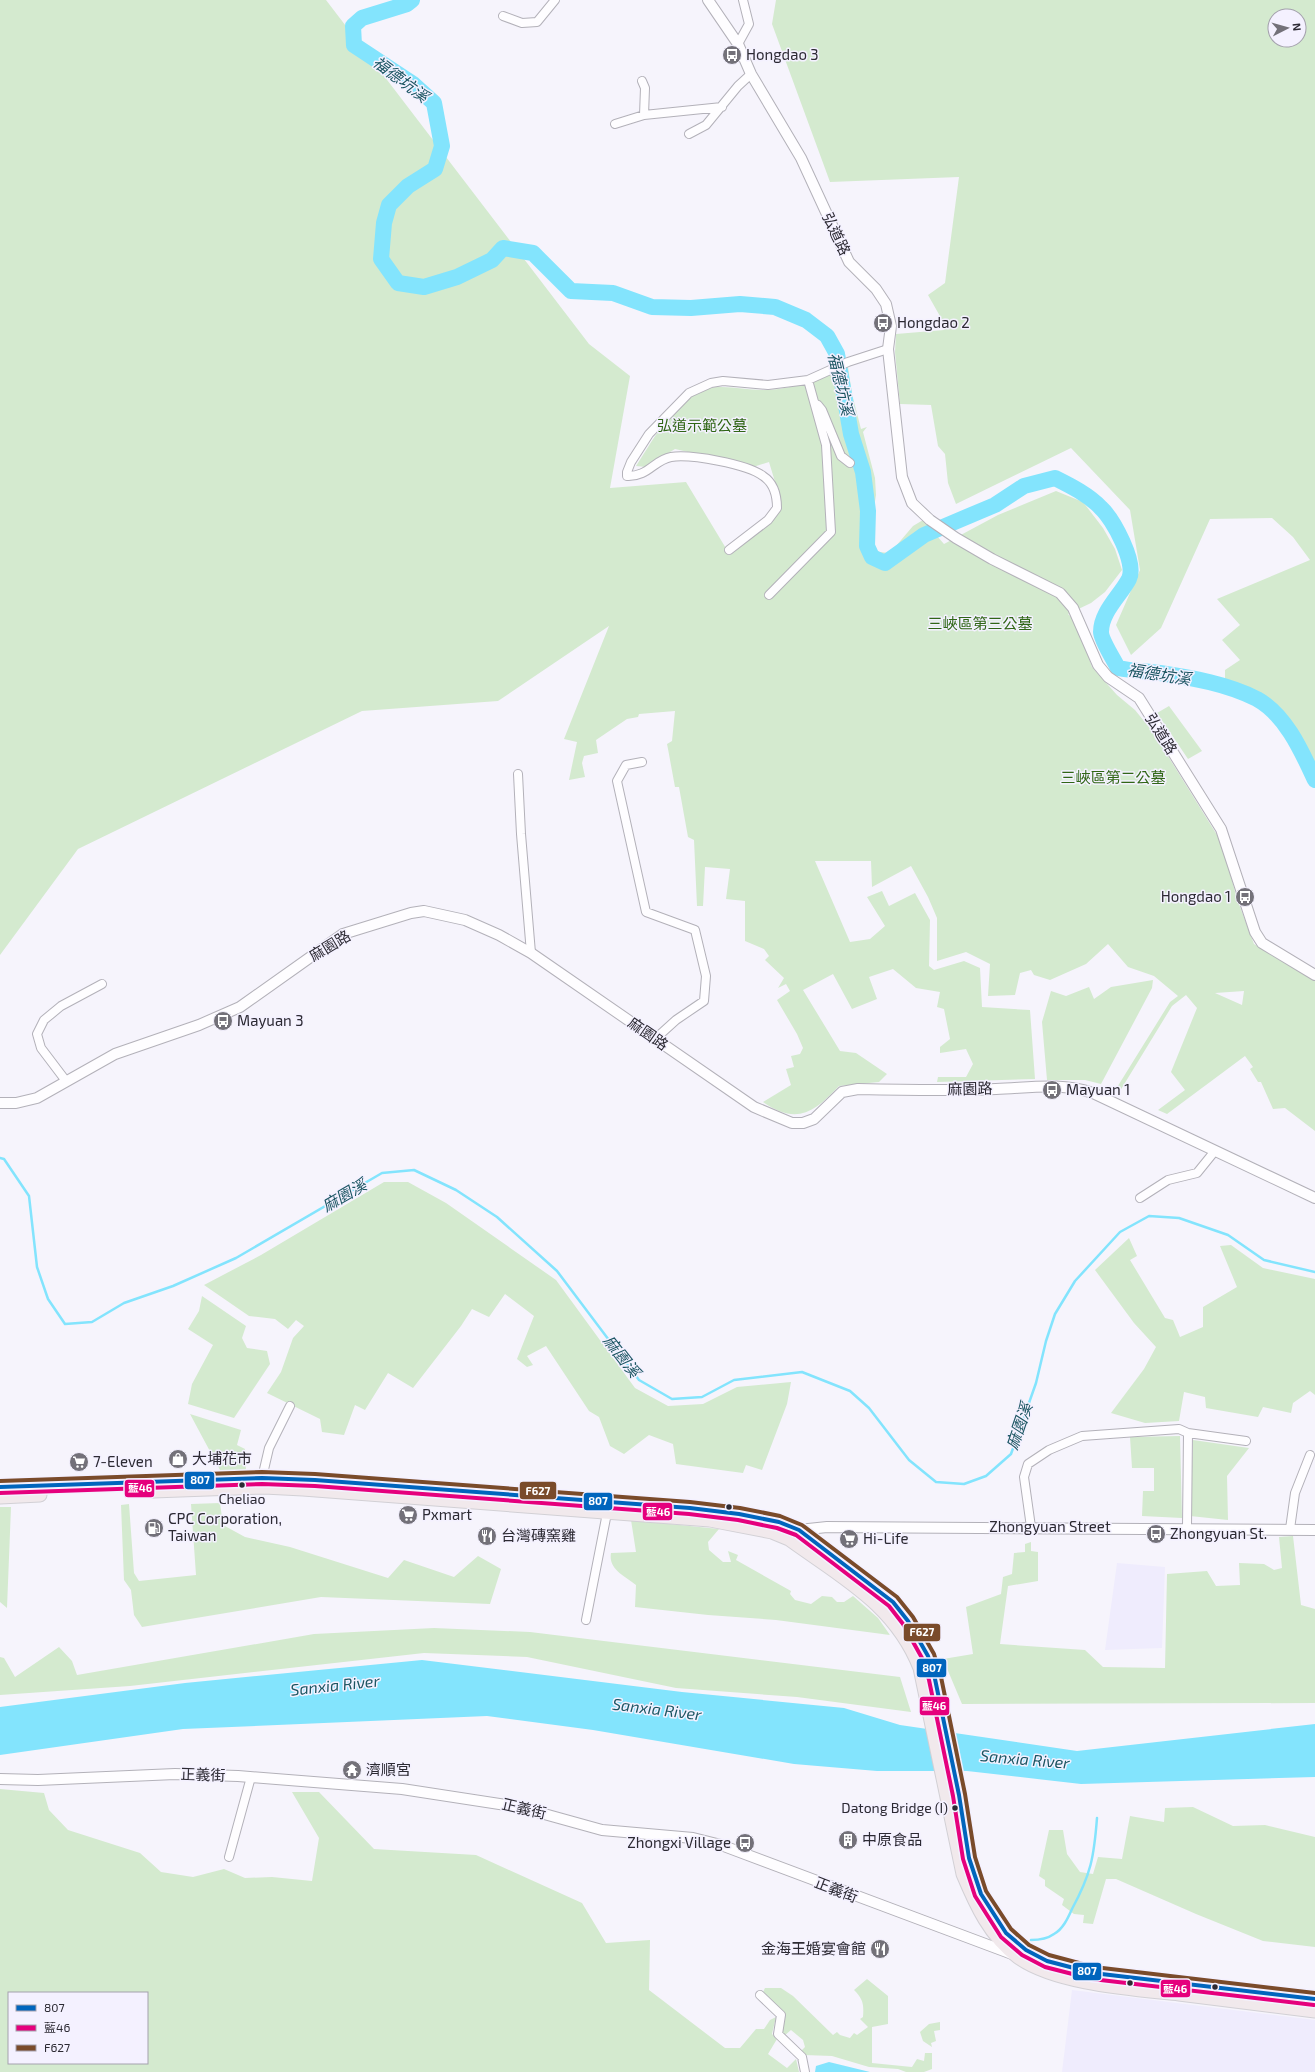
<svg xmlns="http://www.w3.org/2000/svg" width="1315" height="2072" font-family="'Exo 2','Noto Sans TC',sans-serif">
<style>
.built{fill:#efecfd}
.green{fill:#d4eacf;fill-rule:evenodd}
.water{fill:#83e4fd}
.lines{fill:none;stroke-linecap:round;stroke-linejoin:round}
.stream{stroke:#83e4fd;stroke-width:2.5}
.river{stroke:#83e4fd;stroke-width:16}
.minor-casing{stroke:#b3b1b9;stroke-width:10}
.tertiary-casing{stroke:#b3b1b9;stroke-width:12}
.primary-casing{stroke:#d2d0d5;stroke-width:15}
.minor{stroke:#fefdff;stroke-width:8}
.tertiary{stroke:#fefdff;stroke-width:10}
.primary{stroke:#f1e9ec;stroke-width:13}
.bus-1-casing{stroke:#f4f1ff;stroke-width:7}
.bus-2-casing{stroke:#f4f1ff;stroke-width:7}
.bus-3-casing{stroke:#f4f1ff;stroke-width:7}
.bus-1{stroke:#0065bd;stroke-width:4}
.bus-2{stroke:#e5007d;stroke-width:4}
.bus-3{stroke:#7a4b2a;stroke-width:4}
.bus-dot{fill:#2c2a33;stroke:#f4f1ff;stroke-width:1.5}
.labels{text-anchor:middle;stroke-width:3;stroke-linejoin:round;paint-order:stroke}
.bus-label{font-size:14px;fill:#2c2a33;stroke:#f4f1ff}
.poi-label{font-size:15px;fill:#2c2a33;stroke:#f4f1ff;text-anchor:start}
.street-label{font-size:15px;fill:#2c2a33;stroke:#f4f1ff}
.park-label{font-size:15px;fill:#306616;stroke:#f4f1ff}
.water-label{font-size:16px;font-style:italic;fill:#1b5562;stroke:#f4f1ff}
.line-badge{stroke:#f4f1ff;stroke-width:1.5}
.badge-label{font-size:11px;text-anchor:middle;font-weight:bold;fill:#fff}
</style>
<rect width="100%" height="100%" fill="#f6f4fc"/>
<!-- built -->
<path class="built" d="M1117 1563 1165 1567 1162 1648 1105 1650Z
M1072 1990 1315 2020V2072H1062Z"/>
<!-- green -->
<path class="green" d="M0 0H326L589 344 630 376 610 488 686 482 730 555 779 513V495L769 462 753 467 675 449 646 467 636 466C652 442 667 412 693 395 716 380 740 391 766 390 795 389 822 378 848 367L852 394 861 429 867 427 863 432 875 478 876 495 870 533 874 548 879 552 890 553 913 526 923 520 944 544 998 515 1056 491 1083 502 1103 528 1115 549 1122 570 1105 592 1091 603 1068 614 1076 622 1092 667 1117 695 1135 710 1153 732 1222 843 1237 899 1254 944 1315 980V1131L1285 1108 1273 1109 1261 1082H1258L1250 1069 1253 1067 1245 1056 1167 1114 1158 1110 1185 1090 1171 1072 1197 1008 1186 995 1172 1006 1120 1091 1116 1089 1170 1002 1178 996 1154 976 1128 967 1108 944 1086 964 1050 980 1034 975 1031 970 1020 973 1015 995 988 996 990 964 966 952 937 961V918L928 897 911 866 872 887 871 861H815L850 942 870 939 885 926 867 897 882 891 889 906 915 893 930 920 929 966 934 970 964 961 980 968 982 1007 1030 1010 1035 1079 937 1082 938 1077H966L973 1064 966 1049 940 1053V1047L950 1039 944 1009 937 1007 940 992 916 988 893 969 869 977 877 999 852 1009 833 974 803 990 840 1051 856 1053 887 1074 879 1082 839 1086C814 1113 796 1125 763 1102L791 1085 786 1069 794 1067 791 1056 800 1054 803 1048 797 1034 777 1000 790 991 786 984 778 988 784 978 765 960 769 956 764 949 745 941V901L726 899 730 869 705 867 703 906H697L694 840 688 837 679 787H675L668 749 667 744 672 741 675 711 639 714 638 717 627 719 596 740 598 753 584 756 582 763 585 777 569 780 577 742 564 739 609 626 498 701 362 711 78 849 0 955ZM1244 991 1242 1005 1215 993Z
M776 0H1315V767C1304 742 1288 709 1263 695 1252 688 1237 685 1225 680V670L1240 660 1222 640 1240 625 1217 599 1310 560 1293 537 1272 518 1210 519 1161 628 1131 655 1116 625 1140 570 1130 510 1071 448 956 504 948 483 945 454 938 446 931 405 900 404 895 352 896 334 944 330 945 325 928 295 945 283 959 177 830 182 772 24ZM1275 16H1299V40H1275Z
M1169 706 1202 751 1188 759 1157 713Z
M1153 980 1152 988 1101 1084 1085 1080H1047L1042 1022 1051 991 1066 996 1089 987 1094 999 1111 987Z
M384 1182H408L446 1203 556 1280 635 1388 668 1406 703 1404 737 1387 791 1382 787 1404 762 1470 746 1465 743 1473 676 1464 673 1444 649 1435 624 1454 610 1446 599 1417 589 1411 546 1346 527 1356 533 1365 527 1367 517 1359 534 1316 505 1294 489 1317 472 1309 461 1326 413 1388 388 1373 365 1410 355 1405 344 1435 322 1432 320 1419 267 1393 281 1372 293 1338 304 1326 296 1320 288 1329 275 1319 249 1316 204 1285 261 1255Z
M1129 1238 1137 1256 1130 1260 1165 1318 1173 1320 1180 1337 1203 1327V1307L1237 1287 1220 1246 1231 1245 1263 1268 1315 1279V1395L1310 1391 1293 1403 1291 1413 1263 1407 1258 1417 1206 1408 1205 1397 1184 1392 1179 1421 1145 1423 1111 1413 1144 1369 1156 1347 1134 1323 1095 1270Z
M202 1296 246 1326 242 1338 247 1348 267 1351 270 1364 234 1418 188 1404 192 1384 213 1345 188 1329 199 1311Z
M190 1414 241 1430 237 1445 245 1449 246 1470H220Z
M1180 1436 1182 1518 1142 1516 1143 1491H1154V1468H1132L1130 1437Z
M1193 1440 1249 1448 1227 1476 1228 1520 1190 1516Z
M220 1503 223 1525 245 1537 290 1547 388 1578 404 1560 454 1577 478 1556 501 1569 490 1604 321 1597 142 1627 134 1615 131 1590 124 1580 121 1505 129 1504 134 1573 139 1581 196 1575 191 1504Z
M0 1507H11L7 1608 0 1602Z
M631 1520 719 1529 708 1542 709 1550 723 1562H731L728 1551 738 1555 736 1560 791 1591 790 1594 795 1600 811 1604 822 1596 832 1597 837 1602H844L853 1596 878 1618 890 1635 776 1620 708 1615 635 1607 636 1585C625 1576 608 1569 611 1553L636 1552Z
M1293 1536 1301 1605 1315 1609V1703L962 1704 943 1659 973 1654 966 1607 1001 1594 1003 1577 1012 1574 1014 1553 1025 1552V1544L1031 1542V1551L1038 1552V1581L1008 1586 1000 1644 1085 1650 1103 1667 1165 1668 1167 1574 1207 1571 1216 1586 1240 1585 1239 1563 1264 1564 1274 1570 1282 1568 1279 1537Z
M434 1628 530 1632 900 1677 911 1712 797 1697 676 1688 527 1657 424 1653 130 1686 0 1695V1657L4 1658 15 1677 59 1647 72 1661 77 1675 314 1634Z
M0 1789 44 1793 49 1810 68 1830 140 1853 161 1872 193 1877 224 1869 245 1878 272 1877 312 1881 319 1838 292 1792H319L374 1849 476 1855 582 1903 606 1943 650 1940 649 1990 725 2048H740L756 2029H764L770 2020 776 2017 772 2034 777 2039 768 2054 787 2068 796 2059 799 2072H0ZM9 1993H147V2063H9Z
M1193 1807 1233 1826 1265 1825 1315 1837V1947L1263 1941 1196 1914 1116 1879H1106L1093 1924 1083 1923 1084 1915 1074 1914 1062 1905 1064 1899 1045 1886V1880L1039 1876 1049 1830H1063L1067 1854 1080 1872 1093 1874 1098 1857 1122 1859 1130 1816 1164 1822 1165 1808Z
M867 1979 888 1996V2024L872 2027V2063L912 2067 917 2059 924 2061 925 2053H932V2069L924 2072H906L898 2069 869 2067 832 2056 804 2055 800 2052 805 2047 803 2040 791 2030 784 2036 780 2033 782 2015 762 1994 765 1988H781L793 1996 833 2035 837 2032 840 2035 850 2038 854 2033 857 2035 868 2027 860 2019 863 2017C864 2004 863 1999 854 1990Z
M940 2022V2030L934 2031 936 2041 931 2043 932 2047 923 2041 920 2032 929 2024Z"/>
<!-- water -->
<path class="water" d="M422 1660 682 1692 844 1708 900 1725 1077 1751 1315 1724V1777L1081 1784 967 1771H877L794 1764 593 1730 487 1716 183 1729 0 1755V1707L185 1683Z
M829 2062 870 2072H815L816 2066Z"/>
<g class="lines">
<!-- stream -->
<path class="stream" d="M0 1158 4 1159 29 1196 37 1267 48 1299 65 1324 92 1322 124 1303 173 1286 236 1258 382 1173 414 1170 456 1190 497 1217 557 1271 639 1380 672 1399 702 1397 734 1380 802 1372 850 1391 869 1408 909 1460 936 1482 964 1484 986 1476 1011 1454 1036 1383 1046 1341 1055 1314 1075 1281 1120 1232 1149 1216 1179 1218 1228 1235 1264 1260 1315 1272
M1031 1940C1039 1940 1047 1939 1054 1934 1063 1929 1068 1918 1072 1909 1091 1874 1094 1857 1097 1818"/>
<!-- river -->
<path class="river" d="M412 0 407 4 362 18 353 26 354 45 413 84 434 103 442 146 435 169 408 186 389 205 384 223 381 259 398 283 424 287 457 277 492 260 503 248 533 253 571 291 613 293 652 307 691 308 740 304 775 307 806 320 827 336 837 354 851 434 863 472 868 511 867 546 872 557 885 563 924 535 995 505 1024 486 1055 478C1071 486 1089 495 1101 508 1113 519 1137 563 1129 579 1120 596 1101 612 1101 632 1101 640 1114 660 1118 668 1133 671 1146 671 1160 673 1193 678 1228 684 1257 699 1286 715 1302 752 1315 780"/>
<defs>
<path id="minor" d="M503 16 522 23 537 22 555 0
M738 44 749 24 743 0
M642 81 645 88 644 115
M615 124 644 115 722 107
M689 134 706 125 738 86 751 74
M818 405 822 410 841 456 850 463
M729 550 768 520 777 508C777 497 774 483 763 476 747 464 691 454 671 457 654 460 648 477 627 476V472L631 462 649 434 689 393 711 383 723 381 768 385 808 380 848 362 888 349
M769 595 831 532 826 445 808 380
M642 762 626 765 617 781 646 912 695 930 706 976 704 1001 676 1020 655 1039
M518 774 521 834 531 953
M66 1081 41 1048 37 1034 44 1020 61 1006 102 984
M1140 1198 1168 1180 1197 1173 1214 1152
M1188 1433 1246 1441
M262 1478 269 1448 290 1406
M1031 1527 1024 1477 1028 1464 1049 1450 1082 1436 1179 1429 1188 1433 1187 1527
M1290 1529 1295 1493 1310 1455
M586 1620 607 1513
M229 1857 251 1777
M760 1995 781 2015 778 2034 802 2057 805 2072"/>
<path id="tertiary" d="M708 0 738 44 751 74 801 158 849 262 876 289 886 304 891 326 888 349 902 477 912 503 930 520 956 538 992 559 1060 593 1073 608 1098 665 1108 677 1139 698 1221 829 1255 932 1262 943 1315 975
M0 1103H16L37 1098 115 1054 199 1025 240 1007 343 934 411 913 424 911 465 920 499 935 531 953 754 1107 792 1123H803L814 1119 842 1092 858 1089C904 1090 950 1091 996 1089 1029 1088 1060 1082 1093 1093L1315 1198
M796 1532 799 1530 827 1527 1315 1530
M0 1779 38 1780 175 1774 238 1776 402 1789 519 1807 602 1830 693 1838 721 1845 1012 1954"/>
<path id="primary" d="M0 1487 262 1478 315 1480 690 1508 739 1514 779 1522 799 1530 876 1588 893 1602 908 1621 928 1656 935 1679 959 1795 969 1858 981 1894 1006 1933 1026 1950 1047 1961 1093 1973 1315 1999
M153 1491 264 1487 303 1489 710 1520 772 1532 789 1539C841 1577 895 1604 920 1668L963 1874C976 1905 990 1936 1018 1957 1055 1984 1133 1989 1179 1994 1224 2000 1270 2005 1315 2011
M0 1497 40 1495"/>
</defs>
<!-- minor casing -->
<use href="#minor" class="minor-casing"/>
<!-- tertiary casing -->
<use href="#tertiary" class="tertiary-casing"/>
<!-- primary casing -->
<use href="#primary" class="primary-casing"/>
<!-- minor -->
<use href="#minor" class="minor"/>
<!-- tertiary -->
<use href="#tertiary" class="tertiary"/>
<!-- primary -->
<use href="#primary" class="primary"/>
<defs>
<path id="bus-1" d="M0 1487 262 1478 315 1480 690 1508 739 1514 779 1522 799 1530 893 1602 908 1621 928 1656 935 1679 959 1795 969 1858 981 1894 1006 1933 1026 1950 1047 1961 1093 1973 1315 1999"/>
<path id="bus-2" d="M0 1493 262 1484 315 1486 689 1514 738 1520 777 1528 796 1535 889 1606 903 1624 922 1658 929 1680 953 1796 963 1859 975 1896 1001 1937 1022 1955 1045 1967 1092 1979 1314 2005"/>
<path id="bus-3" d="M0 1481 262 1472 315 1474 690 1502 740 1508 780 1516 802 1525 897 1597 913 1617 934 1654 941 1677 965 1794 975 1857 986 1891 1011 1929 1029 1945 1049 1955 1094 1967 1315 1993"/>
</defs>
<!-- bus-1 casing -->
<use href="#bus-1" class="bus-1-casing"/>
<!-- bus-2 casing -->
<use href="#bus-2" class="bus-2-casing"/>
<!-- bus-3 casing -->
<use href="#bus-3" class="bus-3-casing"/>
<!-- bus-1 -->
<use href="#bus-1" class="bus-1"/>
<!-- bus-2 -->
<use href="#bus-2" class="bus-2"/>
<!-- bus-3 -->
<use href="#bus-3" class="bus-3"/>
</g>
<!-- icons -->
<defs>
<symbol id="bus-disc" viewBox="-11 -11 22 22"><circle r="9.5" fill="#737179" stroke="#f4f1ff"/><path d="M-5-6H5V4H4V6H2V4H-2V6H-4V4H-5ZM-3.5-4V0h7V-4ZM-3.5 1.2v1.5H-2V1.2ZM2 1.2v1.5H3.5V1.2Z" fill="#fff"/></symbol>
<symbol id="shop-disc" viewBox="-11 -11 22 22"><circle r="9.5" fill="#737179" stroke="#f4f1ff"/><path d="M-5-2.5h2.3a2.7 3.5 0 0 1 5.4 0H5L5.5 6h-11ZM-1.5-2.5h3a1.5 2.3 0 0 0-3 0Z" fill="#fff"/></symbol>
<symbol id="supermarket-disc" viewBox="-11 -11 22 22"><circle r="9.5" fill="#737179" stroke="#f4f1ff"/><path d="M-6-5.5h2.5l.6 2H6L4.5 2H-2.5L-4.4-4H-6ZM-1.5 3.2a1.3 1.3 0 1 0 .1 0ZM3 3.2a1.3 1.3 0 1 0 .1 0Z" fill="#fff"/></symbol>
<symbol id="fuel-disc" viewBox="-11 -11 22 22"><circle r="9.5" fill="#737179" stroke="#f4f1ff"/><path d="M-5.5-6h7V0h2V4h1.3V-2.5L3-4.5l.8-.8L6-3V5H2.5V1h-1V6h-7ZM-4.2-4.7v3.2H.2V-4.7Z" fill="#fff"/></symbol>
<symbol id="restaurant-disc" viewBox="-11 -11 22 22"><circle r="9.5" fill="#737179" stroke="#f4f1ff"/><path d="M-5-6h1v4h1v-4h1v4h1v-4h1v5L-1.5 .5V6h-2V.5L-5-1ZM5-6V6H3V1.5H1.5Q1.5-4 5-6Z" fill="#fff"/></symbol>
<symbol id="temple-disc" viewBox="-11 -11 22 22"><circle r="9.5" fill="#737179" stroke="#f4f1ff"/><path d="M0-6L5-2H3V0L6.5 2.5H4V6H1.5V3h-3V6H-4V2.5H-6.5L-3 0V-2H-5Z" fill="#fff"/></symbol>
<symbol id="building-disc" viewBox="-11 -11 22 22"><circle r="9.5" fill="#737179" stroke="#f4f1ff"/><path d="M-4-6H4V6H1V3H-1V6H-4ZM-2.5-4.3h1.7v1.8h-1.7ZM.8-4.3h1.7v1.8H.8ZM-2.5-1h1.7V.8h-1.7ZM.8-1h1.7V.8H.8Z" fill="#fff"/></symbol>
</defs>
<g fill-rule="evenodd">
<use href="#bus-disc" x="721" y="44" width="22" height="22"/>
<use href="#bus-disc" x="872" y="312" width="22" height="22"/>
<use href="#bus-disc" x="1234" y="886" width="22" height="22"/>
<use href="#bus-disc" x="212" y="1010" width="22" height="22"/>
<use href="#bus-disc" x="1041" y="1079" width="22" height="22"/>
<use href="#shop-disc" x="167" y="1448" width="22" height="22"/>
<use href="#supermarket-disc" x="68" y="1451" width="22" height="22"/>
<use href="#supermarket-disc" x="397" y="1504" width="22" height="22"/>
<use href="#fuel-disc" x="143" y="1517" width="22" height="22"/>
<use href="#bus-disc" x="1145" y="1523" width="22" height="22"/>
<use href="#restaurant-disc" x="476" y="1525" width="22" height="22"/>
<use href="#supermarket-disc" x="838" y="1528" width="22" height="22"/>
<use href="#temple-disc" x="341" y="1759" width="22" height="22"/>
<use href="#building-disc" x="837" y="1829" width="22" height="22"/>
<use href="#bus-disc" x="734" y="1832" width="22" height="22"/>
<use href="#restaurant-disc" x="869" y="1938" width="22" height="22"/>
</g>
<!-- markers -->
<g class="bus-dot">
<circle cx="242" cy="1485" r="3.5"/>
<circle cx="729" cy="1507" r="3.5"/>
<circle cx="955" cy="1808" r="3.5"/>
<circle cx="1130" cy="1983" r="3.5"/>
<circle cx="1215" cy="1987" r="3.5"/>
</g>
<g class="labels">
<!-- bus labels -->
<g class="bus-label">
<text x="242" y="1504">Cheliao</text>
<text x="948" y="1813" text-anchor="end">Datong Bridge (I)</text>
</g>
<!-- poi labels -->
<g class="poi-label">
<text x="746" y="60">Hongdao 3</text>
<text x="897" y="328">Hongdao 2</text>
<text x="1231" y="902" text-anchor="end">Hongdao 1</text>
<text x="237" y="1026">Mayuan 3</text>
<text x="1066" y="1095">Mayuan 1</text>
<text x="192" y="1464">大埔花市</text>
<text x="93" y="1467">7-Eleven</text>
<text x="422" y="1520">Pxmart</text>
<text x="168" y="1524">CPC Corporation,<tspan x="168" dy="17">Taiwan</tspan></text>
<text x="1170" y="1539">Zhongyuan St.</text>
<text x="501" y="1541">台灣磚窯雞</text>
<text x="863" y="1544">Hi-Life</text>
<text x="366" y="1775">濟順宮</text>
<text x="862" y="1845">中原食品</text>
<text x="731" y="1848" text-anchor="end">Zhongxi Village</text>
<text x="866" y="1954" text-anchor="end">金海王婚宴會館</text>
</g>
<!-- street labels -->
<g class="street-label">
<text transform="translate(836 234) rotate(65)" y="5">弘道路</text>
<text transform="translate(1161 734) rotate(58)" y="5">弘道路</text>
<text transform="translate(330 946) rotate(-31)" y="5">麻園路</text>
<text transform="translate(648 1034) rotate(35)" y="5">麻園路</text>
<text transform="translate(970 1089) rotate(-1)" y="5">麻園路</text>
<text x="1050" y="1532">Zhongyuan Street</text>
<text transform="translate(203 1775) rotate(2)" y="5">正義街</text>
<text transform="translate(524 1809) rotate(13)" y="5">正義街</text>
<text transform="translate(836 1890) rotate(21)" y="5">正義街</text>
</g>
<!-- park labels -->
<g class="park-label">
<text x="702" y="431">弘道示範公墓</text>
<text x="980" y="629">三峽區第三公墓</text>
<text x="1113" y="783">三峽區第二公墓</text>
</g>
<!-- water labels -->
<g class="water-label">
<text transform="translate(401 79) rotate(37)" y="6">福德坑溪</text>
<text transform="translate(841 384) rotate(77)" y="6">福德坑溪</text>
<text transform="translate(1159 674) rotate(9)" y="6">福德坑溪</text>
<text transform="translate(344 1195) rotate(-30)" y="6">麻園溪</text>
<text transform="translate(622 1356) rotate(52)" y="6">麻園溪</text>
<text transform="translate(1019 1426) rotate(-71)" y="6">麻園溪</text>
<text transform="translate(335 1685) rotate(-6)" y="6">Sanxia River</text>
<text transform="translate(657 1709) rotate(7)" y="6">Sanxia River</text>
<text transform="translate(1025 1759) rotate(5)" y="6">Sanxia River</text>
</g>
</g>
<g class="line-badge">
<rect x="184" y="1471" width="31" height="19" rx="4" fill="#0065bd"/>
<rect x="124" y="1479" width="31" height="19" rx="4" fill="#e5007d"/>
<rect x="519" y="1481" width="38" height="19" rx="4" fill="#7a4b2a"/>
<rect x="583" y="1492" width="30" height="19" rx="4" fill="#0065bd"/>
<rect x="642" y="1502" width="31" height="19" rx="4" fill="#e5007d"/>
<rect x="903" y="1623" width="38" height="19" rx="4" fill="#7a4b2a"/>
<rect x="916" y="1658" width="31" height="20" rx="4" fill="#0065bd"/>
<rect x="919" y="1696" width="31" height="20" rx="4" fill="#e5007d"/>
<rect x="1072" y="1962" width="30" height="19" rx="4" fill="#0065bd"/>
<rect x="1160" y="1979" width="31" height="19" rx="4" fill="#e5007d"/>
</g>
<g class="badge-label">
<text x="200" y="1484">807</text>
<text x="140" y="1492">藍46</text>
<text x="538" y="1495">F627</text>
<text x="598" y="1505">807</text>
<text x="658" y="1516">藍46</text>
<text x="922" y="1636">F627</text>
<text x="932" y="1672">807</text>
<text x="934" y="1710">藍46</text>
<text x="1087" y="1975">807</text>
<text x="1175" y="1993">藍46</text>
</g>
<!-- legend -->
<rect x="8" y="1992" width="140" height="72" fill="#f4f1ff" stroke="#a4a1ad"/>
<rect x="16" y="2005" width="20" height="6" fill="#0065bd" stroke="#a4a1ad"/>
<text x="44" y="2012" font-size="12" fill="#2c2a33">807</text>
<rect x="16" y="2025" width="20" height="6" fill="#e5007d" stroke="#a4a1ad"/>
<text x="44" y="2032" font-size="12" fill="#2c2a33">藍46</text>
<rect x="16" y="2045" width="20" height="6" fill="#7a4b2a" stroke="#a4a1ad"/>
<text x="44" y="2052" font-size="12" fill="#2c2a33">F627</text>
<!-- north arrow -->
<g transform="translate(1287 28) rotate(84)"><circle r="19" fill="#f4f1ff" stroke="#a4a1ad"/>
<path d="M0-3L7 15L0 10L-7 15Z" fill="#737179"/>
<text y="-6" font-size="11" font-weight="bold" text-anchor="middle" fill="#2c2a33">N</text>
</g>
</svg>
